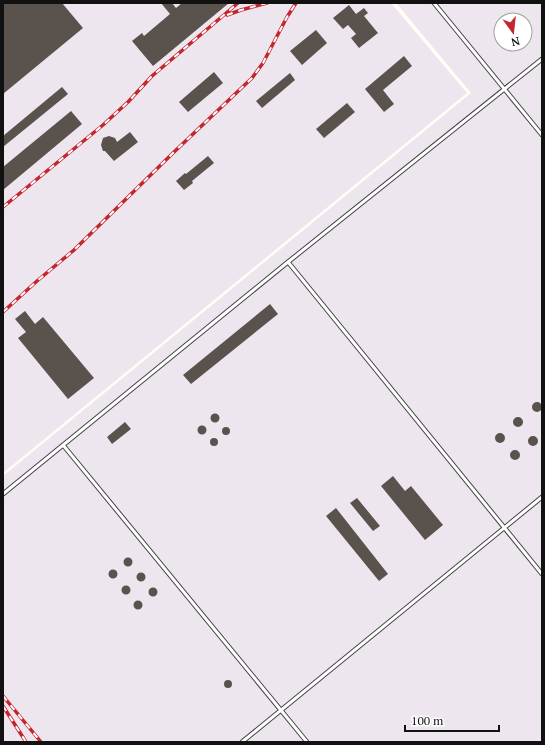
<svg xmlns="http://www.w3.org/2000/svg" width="545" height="745" font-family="'PT Serif',serif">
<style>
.industrial{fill:#eee6ef;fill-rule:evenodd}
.building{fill:#5a524d}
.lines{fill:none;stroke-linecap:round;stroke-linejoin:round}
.service-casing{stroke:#444;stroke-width:5}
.service{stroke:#fff;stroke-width:3}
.rail-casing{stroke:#c4262e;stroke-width:3.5}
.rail{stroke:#fff;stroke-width:2;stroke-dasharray:6;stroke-linecap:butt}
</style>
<rect width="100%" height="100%" fill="#fffdf5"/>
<!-- industrial -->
<path class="industrial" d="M3 3H391L467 93 3 473Z
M396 3H542V742H3V476L471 93ZM501 20H525V44H501Z"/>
<!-- building -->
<path class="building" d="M3 3H62L83 28 3 94Z
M161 3H172L176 8 182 3H229L153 66 132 41 142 33 144 36 170 14Z
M349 5 356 14 364 8 368 13 364 16 378 33 359 48 351 38 356 34 348 25 343 29 333 18Z
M316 30 327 43 302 65 290 51Z
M404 56 412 66 383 90 394 104 384 112 365 89Z
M214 72 223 83 188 112 179 102Z
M290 73 295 80 262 108 256 101Z
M62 87 68 94 3 147V136Z
M347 103 355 112 324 138 316 129Z
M71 111 82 124 3 190V167Z
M130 132 138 142 114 161 105 151H103L101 145 103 138 109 136 115 138 117 142Z
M208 156 214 163 192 181 193 183 184 190 176 181 185 173 186 174Z
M270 304 278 314 191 384 183 375Z
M25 311 35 324 43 317 94 378 68 399 18 338 26 332 15 319Z
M532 407a5 5 0 1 1 10 0a5 5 0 1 1-10 0Z
M210.5 418a4.5 4.5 0 1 1 9 0a4.5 4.5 0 1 1-9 0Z
M513 422a5 5 0 1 1 10 0a5 5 0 1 1-10 0Z
M125 422 131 429 112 444 107 437Z
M197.5 430a4.5 4.5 0 1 1 9 0a4.5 4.5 0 1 1-9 0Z
M222 431a4 4 0 1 1 8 0a4 4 0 1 1-8 0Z
M495 438a5 5 0 1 1 10 0a5 5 0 1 1-10 0Z
M528 441a5 5 0 1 1 10 0a5 5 0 1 1-10 0Z
M210 442a4 4 0 1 1 8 0a4 4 0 1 1-8 0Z
M510 455a5 5 0 1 1 10 0a5 5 0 1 1-10 0Z
M393 476 405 491 411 486 443 525 425 540 381 486Z
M357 498 380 526 373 531 350 503Z
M336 508 388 574 379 581 326 516Z
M123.5 562a4.5 4.5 0 1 1 9 0a4.5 4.5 0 1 1-9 0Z
M108.5 574a4.5 4.5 0 1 1 9 0a4.5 4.5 0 1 1-9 0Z
M136.5 577a4.5 4.5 0 1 1 9 0a4.5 4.5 0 1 1-9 0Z
M121.5 590a4.5 4.5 0 1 1 9 0a4.5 4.5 0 1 1-9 0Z
M148.5 592a4.5 4.5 0 1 1 9 0a4.5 4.5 0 1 1-9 0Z
M133.5 605a4.5 4.5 0 1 1 9 0a4.5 4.5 0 1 1-9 0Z
M224 684a4 4 0 1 1 8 0a4 4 0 1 1-8 0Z"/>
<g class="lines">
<defs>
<path id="service" d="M434 3 542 135
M288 262 542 574
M63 445 307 742
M3 494 288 262 542 59
M242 742 542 497"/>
</defs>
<!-- service casing -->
<use href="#service" class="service-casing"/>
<!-- service -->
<use href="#service" class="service"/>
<defs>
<path id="rail" d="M227 15 241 10 267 3
M3 207 103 125 128 102 152 76 238 3
M3 312 37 281 74 250 173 153 252 78 263 63 287 17 296 3
M3 696 41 742
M3 706 26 742"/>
</defs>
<!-- rail casing -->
<use href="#rail" class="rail-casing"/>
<!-- rail -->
<use href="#rail" class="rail"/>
</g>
<!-- border -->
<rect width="545" height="745" fill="none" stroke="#111111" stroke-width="8"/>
<!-- north arrow -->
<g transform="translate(513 32) rotate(165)"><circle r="19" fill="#ffffff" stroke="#a0a0a0"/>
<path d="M0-3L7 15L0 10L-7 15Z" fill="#c4262e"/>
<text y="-6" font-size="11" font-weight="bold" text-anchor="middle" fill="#111111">N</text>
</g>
<!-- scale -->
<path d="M405 725v6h94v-6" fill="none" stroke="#111111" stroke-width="2"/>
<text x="411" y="725" font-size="12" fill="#111111" stroke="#ffffff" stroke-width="3" paint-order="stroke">100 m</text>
</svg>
